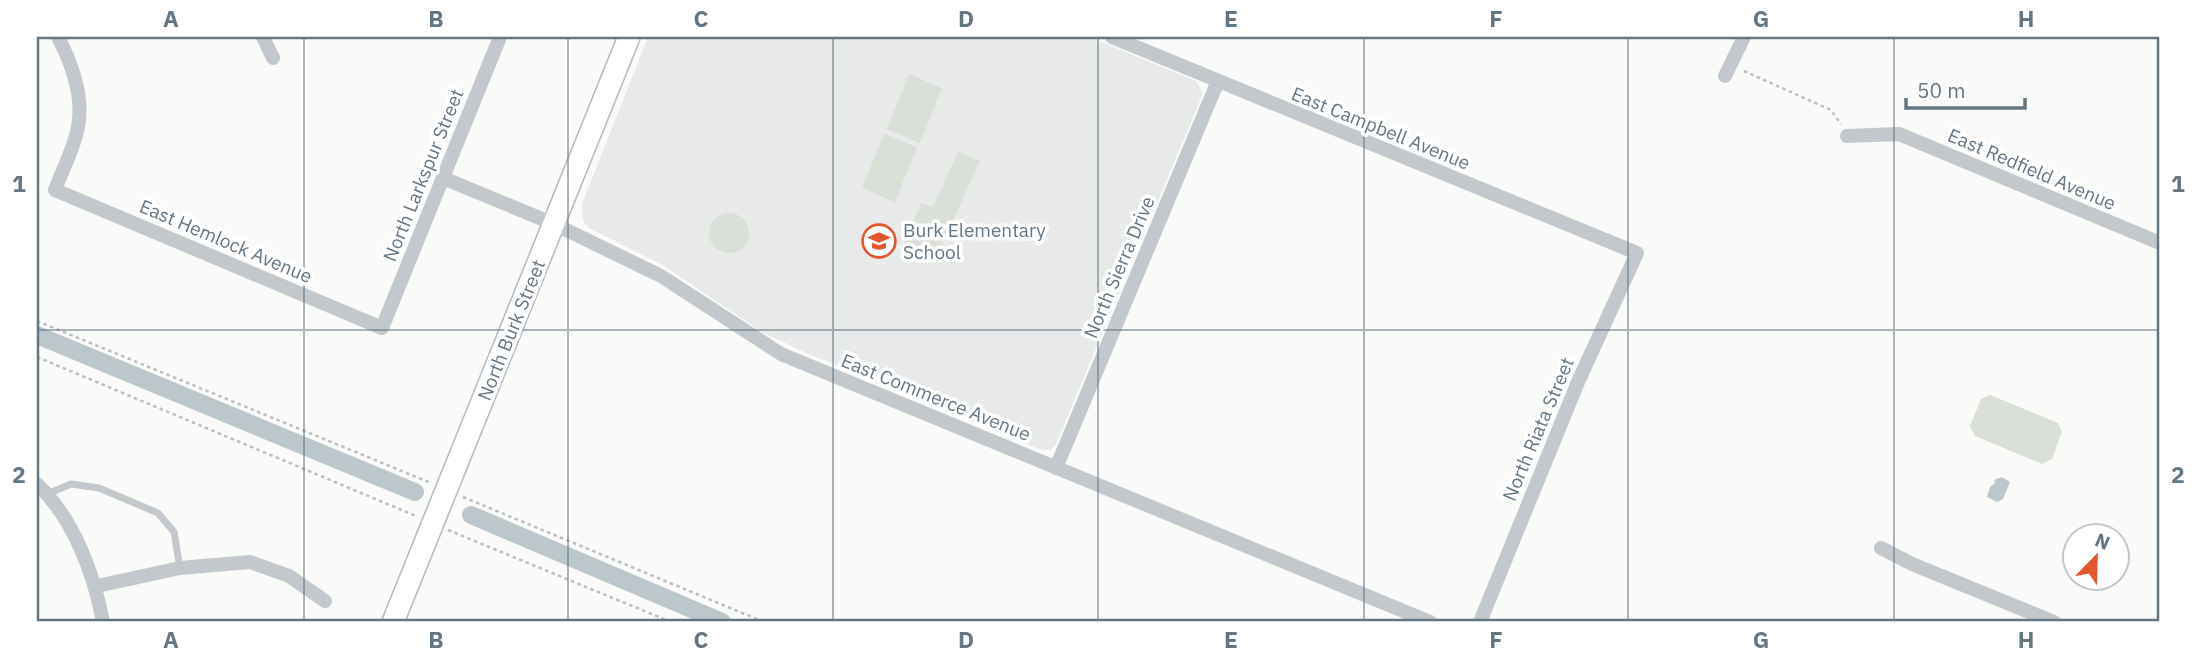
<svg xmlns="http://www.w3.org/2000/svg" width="2197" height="659" font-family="'IBM Plex Sans',sans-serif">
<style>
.built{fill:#e8e9e9}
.green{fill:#dadfd7}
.water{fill:#bbc7cb}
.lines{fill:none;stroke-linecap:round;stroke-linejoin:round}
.canal{stroke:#bbc7cb;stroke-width:18}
.secondary-casing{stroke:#b3babf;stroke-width:24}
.path{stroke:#bbbfc2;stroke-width:2.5;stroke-dasharray:3.5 3.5;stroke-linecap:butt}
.lane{stroke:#c3c8cc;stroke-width:7}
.street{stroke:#c3c8cc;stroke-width:14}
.secondary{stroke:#fff;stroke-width:21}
.grid{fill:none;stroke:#657683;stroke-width:2;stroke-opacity:0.55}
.labels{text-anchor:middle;stroke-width:7;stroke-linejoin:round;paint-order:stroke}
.street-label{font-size:19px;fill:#657683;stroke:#fff}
.poi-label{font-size:19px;fill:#657683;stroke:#fff;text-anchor:start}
.neatline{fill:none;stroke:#657683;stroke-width:2.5}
.grid-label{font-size:23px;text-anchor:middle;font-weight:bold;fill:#657683}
</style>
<rect width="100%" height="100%" fill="#fafaf8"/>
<!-- built -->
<path class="built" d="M648 37H1089L1196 81 1203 93 1199 103 1056 444 1050 450 1039 449 804 352 762 332 661 264 589 228 583 221 582 204Z"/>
<!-- green -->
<path class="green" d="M909 74 942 88 920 143 887 129Z
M884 134 917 147 895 202 862 188Z
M958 152 980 161 933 264 901 252 921 203 933 207Z
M709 233a20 20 0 1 1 40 0a20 20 0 1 1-40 0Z
M1990 395 2058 423 2062 432 2052 459 2042 464 1975 436 1970 426 1981 399Z"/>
<!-- water -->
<path class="water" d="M2002 477 2010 482 2003 499 1997 502 1987 497 1990 487 1995 483 1994 480Z"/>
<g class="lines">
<!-- canal -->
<path class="canal" d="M37 335 415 492
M471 515 722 622"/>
<defs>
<path id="secondary" d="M393 622 629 37"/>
</defs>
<!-- secondary casing -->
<use href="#secondary" class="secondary-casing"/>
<!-- path -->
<path class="path" d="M1744 71 1831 110 1841 124
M37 321 431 483
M37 357 416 516
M463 497 764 622
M448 530 671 622"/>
<!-- lane -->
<path class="lane" d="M47 494 71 484 99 488 158 513 174 532 180 568"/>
<!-- street -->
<path class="street" d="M58 37C72 64 84 96 78 127 75 146 62 171 55 190L382 328 500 37
M263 37 273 58
M1112 37 1637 253 1578 382 1480 622
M1725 76 1744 37
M1847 136 1899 134 2160 243
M443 178 554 224 661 276 781 354 1430 622
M1056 468 1218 81
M37 484C74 519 94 574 103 622
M1881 548 1912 564 2054 622
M97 586 180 568 250 562 289 576 325 601"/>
<!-- secondary -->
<use href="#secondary" class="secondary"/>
</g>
<!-- grid -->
<path class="grid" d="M304 37V622M568 37V622M833 37V622M1098 37V622M1364 37V622M1628 37V622M1894 37V622M37 330H2160"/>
<!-- icons -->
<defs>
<symbol id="school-ring" viewBox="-11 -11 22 22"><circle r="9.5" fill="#fff" stroke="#e4572e" stroke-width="1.5"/><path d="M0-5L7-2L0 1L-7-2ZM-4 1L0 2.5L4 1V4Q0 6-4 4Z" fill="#e4572e"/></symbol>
</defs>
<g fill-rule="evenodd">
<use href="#school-ring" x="860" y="222" width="38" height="38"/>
</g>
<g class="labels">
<!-- street labels -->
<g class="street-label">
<text transform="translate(1381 128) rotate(22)" y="7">East Campbell Avenue</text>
<text transform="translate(2032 169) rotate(23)" y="7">East Redfield Avenue</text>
<text transform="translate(423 175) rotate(-68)" y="7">North Larkspur Street</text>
<text transform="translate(226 241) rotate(23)" y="7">East Hemlock Avenue</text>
<text transform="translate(1119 267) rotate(-67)" y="7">North Sierra Drive</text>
<text transform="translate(511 330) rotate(-68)" y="7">North Burk Street</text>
<text transform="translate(936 397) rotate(22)" y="7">East Commerce Avenue</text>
<text transform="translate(1538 429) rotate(-67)" y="7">North Riata Street</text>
</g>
<!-- poi labels -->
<g class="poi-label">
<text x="903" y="237">Burk Elementary<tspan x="903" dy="22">School</tspan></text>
</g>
</g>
<!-- border -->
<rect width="2197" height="659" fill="none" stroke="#ffffff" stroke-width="77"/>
<!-- north arrow -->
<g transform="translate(2096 557) rotate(23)"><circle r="33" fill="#ffffff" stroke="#c1c8cd" stroke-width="2"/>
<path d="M0-5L12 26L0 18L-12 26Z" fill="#e4572e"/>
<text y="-10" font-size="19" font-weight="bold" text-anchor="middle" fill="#657683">N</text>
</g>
<!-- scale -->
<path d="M1906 98v10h119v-10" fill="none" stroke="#657683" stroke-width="3.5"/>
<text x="1917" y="98" font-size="21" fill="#657683" stroke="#ffffff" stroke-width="5" paint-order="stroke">50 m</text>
<rect x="38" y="38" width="2120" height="582" class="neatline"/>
<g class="grid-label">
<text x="171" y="27">A</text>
<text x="436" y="27">B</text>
<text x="701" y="27">C</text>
<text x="966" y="27">D</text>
<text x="1231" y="27">E</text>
<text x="1496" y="27">F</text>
<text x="1761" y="27">G</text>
<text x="2026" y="27">H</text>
<text x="19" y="192">1</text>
<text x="2178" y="192">1</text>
<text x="19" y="483">2</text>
<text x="2178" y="483">2</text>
<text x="171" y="648">A</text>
<text x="436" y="648">B</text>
<text x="701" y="648">C</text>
<text x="966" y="648">D</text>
<text x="1231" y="648">E</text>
<text x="1496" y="648">F</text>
<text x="1761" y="648">G</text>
<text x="2026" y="648">H</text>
</g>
</svg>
